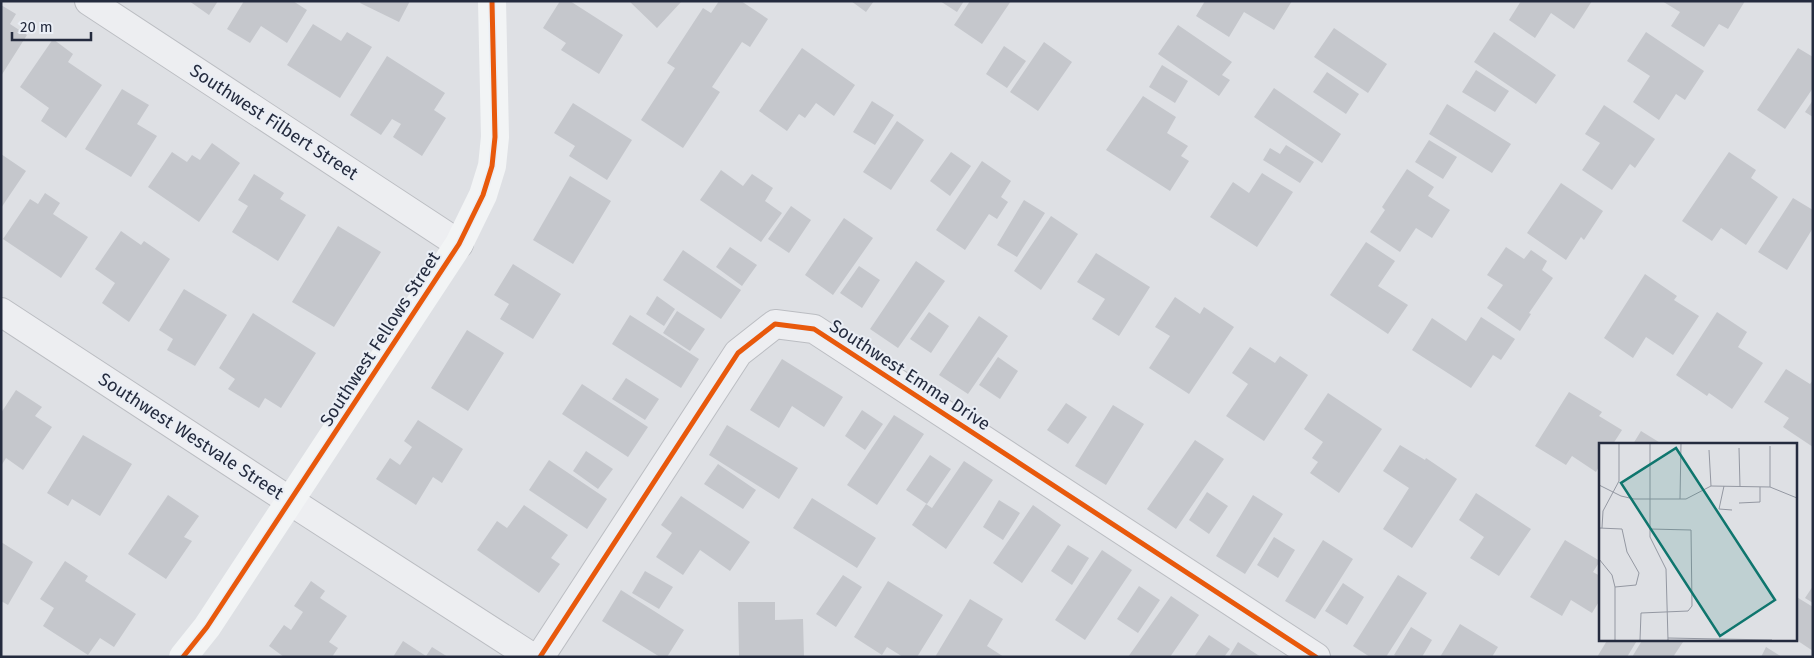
<svg xmlns="http://www.w3.org/2000/svg" width="1814" height="658" font-family="'Fira Sans',sans-serif">
<style>
.building{fill:#c5c7cc}
.lines{fill:none;stroke-linecap:round;stroke-linejoin:round}
.street-casing{stroke:#bbbdc2;stroke-width:30}
.street{stroke:#edeef1;stroke-width:28}
.secondary{stroke:#f2f4f5;stroke-width:28}
.cycleway-casing{stroke:#eaeef5;stroke-width:8}
.cycleway{stroke:#e8590c;stroke-width:5}
.labels{text-anchor:middle;stroke-width:4;stroke-linejoin:round;paint-order:stroke}
.street-label{font-size:18px;fill:#242b3e;stroke:#eaeef5}
.inset-road{fill:none;stroke:#9498a2;stroke-width:1}
.view{fill:#0f766e;fill-opacity:0.15;stroke:#0f766e;stroke-width:2.5}
.inset-edge{fill:none;stroke:#242b3e;stroke-width:2.5}
</style>
<rect width="100%" height="100%" fill="#dee0e4"/>
<!-- building -->
<path class="building" d="M189 1H218L209 15Z
M244 1H293L307 10 287 43 261 26 250 43 227 29Z
M361 1H410L399 22 360 3Z
M560 1H570L623 35 599 74 561 50 566 43 543 28Z
M629 1H682L657 28Z
M719 1H741L768 19 750 47 742 42 712 87 720 92 683 148 641 120 675 68 667 63 703 8 711 13Z
M851 1H874L866 12Z
M940 1H964L957 12Z
M970 1H1011L982 44 954 25Z
M1205 1H1292L1274 30 1244 12 1229 37 1196 16Z
M1521 1H1592L1574 29 1551 13 1535 38 1509 20Z
M1662 1H1745L1728 29 1719 24 1704 47 1671 26 1680 12Z
M1 5 16 14 10 24 27 35 1 76Z
M313 24 341 41 347 32 372 47 340 98 287 65Z
M1178 25 1232 62 1222 75 1230 80 1219 96 1158 54Z
M1334 28 1387 64 1368 93 1314 57Z
M1494 32 1556 75 1536 104 1474 62Z
M1646 32 1704 71 1685 100 1676 94 1659 120 1633 102 1650 76 1627 61Z
M53 39 73 54 68 62 102 85 66 138 41 121 49 108 20 87Z
M1044 42 1072 62 1038 111 1010 92Z
M1004 46 1026 61 1007 88 986 74Z
M802 48 855 85 834 116 816 103 805 118 799 114 787 131 759 111Z
M1798 48 1813 57V88L1785 129 1757 110Z
M387 56 445 93 434 110 446 118 422 156 393 137 401 124 392 119 381 135 350 115Z
M1162 65 1188 81 1175 103 1149 87Z
M1476 70 1509 91 1495 112 1462 92Z
M1327 72 1359 94 1346 114 1313 92Z
M1274 88 1341 134 1322 163 1254 117Z
M122 89 149 105 137 124 157 136 131 177 85 149Z
M1143 96 1176 117 1167 133 1188 146 1181 156 1189 161 1170 191 1106 150Z
M1813 100V117L1805 112Z
M872 101 894 115 875 145 853 132Z
M573 103 632 140 607 180 569 156 575 146 554 133Z
M1447 104 1511 144 1492 173 1429 134Z
M1604 105 1655 139 1635 168 1630 164 1612 190 1582 170 1600 143 1585 134Z
M897 121 924 140 891 190 863 172Z
M1429 140 1457 157 1443 179 1415 162Z
M212 143 240 163 199 222 148 187 172 152 187 162 192 155 200 160Z
M1286 145 1314 162 1300 183 1263 160 1270 148 1280 154Z
M951 152 971 166 950 196 930 181Z
M1729 152 1756 170 1751 178 1778 197 1746 245 1721 228 1712 241 1682 221Z
M1 154 26 171 1 208Z
M982 161 1011 181 1001 197 1008 202 997 219 989 214 965 250 936 230Z
M1407 169 1434 187 1428 196 1450 210 1432 238 1416 228 1400 252 1370 232 1385 210 1382 207Z
M721 170 743 186 752 174 773 188 765 201 782 213 761 242 700 200Z
M1262 173 1293 192 1257 247 1210 217 1233 182 1249 193Z
M254 174 284 193 280 199 306 215 278 261 232 232 248 206 238 200Z
M570 176 611 201 573 264 533 240Z
M1561 183 1603 211 1584 240 1581 237 1566 260 1527 233Z
M45 193 60 203 53 214 88 237 61 278 3 239 30 199 38 204Z
M1793 198 1813 210V228L1787 270 1758 252Z
M1024 200 1045 213 1017 257 997 245Z
M791 206 811 220 789 253 768 239Z
M1051 216 1078 234 1041 290 1014 271Z
M844 218 873 238 833 295 805 275Z
M338 226 381 252 334 327 292 302Z
M121 231 141 245 144 241 170 259 129 322 102 303 115 283 95 269Z
M1366 242 1395 261 1378 286 1408 305 1388 334 1330 295Z
M730 247 757 265 742 286 716 267Z
M1506 247 1524 259 1531 250 1547 261 1542 270 1553 278 1529 313 1531 314 1520 331 1487 308 1503 285 1487 275Z
M683 250 741 290 721 319 663 280Z
M1096 253 1150 287 1119 336 1092 319 1105 299 1077 282Z
M916 261 945 281 898 348 870 329Z
M513 264 561 294 533 339 500 319 509 304 494 295Z
M859 266 880 280 862 308 840 293Z
M1645 274 1677 296 1674 300 1699 316 1673 355 1646 337 1633 358 1604 338Z
M184 289 227 315 195 366 167 350 173 339 159 330Z
M657 296 675 309 664 326 646 314Z
M1175 297 1200 314 1204 307 1234 327 1189 394 1149 368 1170 336 1155 327Z
M677 311 705 329 690 351 663 333Z
M929 312 949 326 931 353 910 339Z
M1717 312 1747 332 1738 347 1763 363 1732 409 1709 393 1707 396 1676 375Z
M253 313 316 353 281 408 265 398 259 408 228 389 235 379 219 368Z
M630 315 699 359 681 388 612 344Z
M979 316 1008 336 968 394 939 375Z
M1481 317 1515 339 1501 360 1493 355 1471 388 1412 350 1432 318 1466 341Z
M467 330 504 353 468 411 431 388Z
M1250 347 1275 363 1280 356 1308 375 1264 441 1226 416 1248 384 1232 373Z
M998 357 1018 371 1000 399 979 385Z
M782 359 843 397 824 427 792 406 779 428 750 410Z
M1786 369 1810 384 1813 380V447L1783 427 1789 418 1764 402Z
M626 378 659 399 645 420 612 399Z
M582 384 648 427 628 457 562 414Z
M16 390 42 407 35 416 52 427 23 470 6 458 1 466V413Z
M1569 392 1602 412 1599 416 1622 430 1613 444H1600V465L1596 472 1572 456 1566 465 1535 446Z
M1328 393 1382 429 1339 493 1310 473 1318 462 1312 458 1323 442 1304 429Z
M1066 403 1087 417 1068 444 1047 430Z
M1113 405 1144 424 1106 485 1075 466Z
M862 410 883 424 865 450 845 436Z
M894 415 924 434 877 505 847 485Z
M418 420 463 449 442 483 433 477 416 505 376 479 390 458 400 465 412 447 404 441Z
M727 425 798 468 779 499 709 455Z
M1641 431 1662 444H1633Z
M83 435 132 464 100 516 72 499 68 506 47 493Z
M1195 440 1224 459 1176 529 1147 509Z
M1400 445 1425 460 1426 458 1457 479 1412 548 1383 529 1409 488 1383 471Z
M586 451 613 469 598 489 573 471Z
M930 455 951 469 927 504 906 490Z
M549 460 607 499 587 529 529 490Z
M964 461 993 480 946 549 912 525 926 504 932 508Z
M718 464 756 490 743 509 704 484Z
M1207 492 1228 506 1209 534 1189 520Z
M1476 493 1531 529 1499 576 1470 558 1484 537 1459 520Z
M168 495 199 516 184 537 192 541 166 579 128 554Z
M1253 495 1283 514 1245 574 1216 556Z
M681 496 750 542 730 571 700 550 683 575 656 557 672 533 661 525Z
M812 498 876 538 857 568 793 528Z
M999 500 1020 513 1003 540 983 527Z
M524 505 568 535 551 558 560 564 539 593 477 550 497 521 507 528Z
M1033 505 1061 525 1022 583 993 563Z
M1274 537 1295 550 1278 578 1257 565Z
M1323 540 1353 559 1315 619 1285 601Z
M1565 540 1600 561 1593 572 1600 576V600L1592 613 1571 600 1562 616 1530 597Z
M1 542 33 562 8 605 1 601Z
M1068 545 1089 558 1072 585 1051 571Z
M1102 550 1132 570 1085 640 1055 620Z
M65 561 88 576 85 581 136 614 114 647 100 638 88 655 43 626 54 608 40 599Z
M645 571 673 587 659 609 632 593Z
M843 575 862 587 836 627 816 614Z
M1398 575 1427 593 1386 657H1370L1353 646Z
M311 581 325 591 320 598 347 616 329 642 338 648 332 657H284L269 646 284 625 291 630 303 612 294 606Z
M888 581 943 615 917 657H903L887 647 882 655 854 637Z
M1343 583 1364 597 1347 625 1325 611Z
M1139 586 1160 600 1138 633 1117 619Z
M1813 586V603L1805 598Z
M621 590 684 630 667 657H660L602 621Z
M1171 596 1199 615 1170 657H1128Z
M1795 596 1813 607V651L1795 639Z
M970 599 1003 619 987 646 1004 657H935Z
M738 602H775V620L803 619 804 657H739Z
M1460 624 1498 647 1492 657H1440Z
M1411 627 1432 640 1422 657H1398L1394 655Z
M1209 635 1230 649 1224 657H1194Z
M1608 639H1638L1627 657H1597Z
M1643 639H1685L1673 657H1632Z
M403 641 426 656 432 647 448 657H393Z
M1238 642 1261 657H1229Z
M1766 647 1782 657H1761Z"/>
<g class="lines">
<defs>
<path id="street" d="M89 1 459 244
M1 312 290 501 532 657
M540 657 738 353 775 324 814 329 1316 657"/>
</defs>
<!-- street casing -->
<use href="#street" class="street-casing"/>
<!-- street -->
<use href="#street" class="street"/>
<!-- secondary -->
<path class="secondary" d="M183 657 207 627 459 244 483 195 492 166 495 137 492 1"/>
<defs>
<path id="cycleway" d="M183 657 207 627 459 244 483 195 492 166 495 137 492 1
M540 657 738 353 775 324 814 329 1316 657"/>
</defs>
<!-- cycleway casing -->
<use href="#cycleway" class="cycleway-casing"/>
<!-- cycleway -->
<use href="#cycleway" class="cycleway"/>
</g>
<g class="labels">
<!-- street labels -->
<g class="street-label">
<text transform="translate(274 122) rotate(33)" y="6">Southwest Filbert Street</text>
<text transform="translate(380 339) rotate(-57)" y="6">Southwest Fellows Street</text>
<text transform="translate(910 375) rotate(33)" y="6">Southwest Emma Drive</text>
<text transform="translate(191 436) rotate(33)" y="6">Southwest Westvale Street</text>
</g>
</g>
<!-- overview -->
<g transform="translate(1599 443)">
<rect width="198" height="198" fill="#dee0e4"/>
<path class="inset-road" d="M51 0V94L67 126 69 197M140 5 141 44M110 7 112 43M0 42 22 53 35 56H87L112 43 171 44 198 55M125 43 120 66 133 67M171 44V3M81 56 82 0M140 60 161 59V44M0 85 23 86 28 109 40 130 37 142 16 144M3 85 4 68 20 38V0M0 116 13 132 16 144V197M69 195 173 197M41 197 42 170 89 168 93 163 92 87 51 86"/>
<path class="view" d="M77 5 176 157 121 193 22 40Z"/>
<rect width="198" height="198" class="inset-edge"/>
</g>
<!-- border -->
<rect width="1814" height="658" fill="none" stroke="#242b3e" stroke-width="5"/>
<!-- scale -->
<path d="M12 32v8h79v-8" fill="none" stroke="#242b3e" stroke-width="2.5"/>
<text x="20" y="32" font-size="15" fill="#242b3e" stroke="#eaeef5" stroke-width="4" paint-order="stroke">20 m</text>
</svg>
